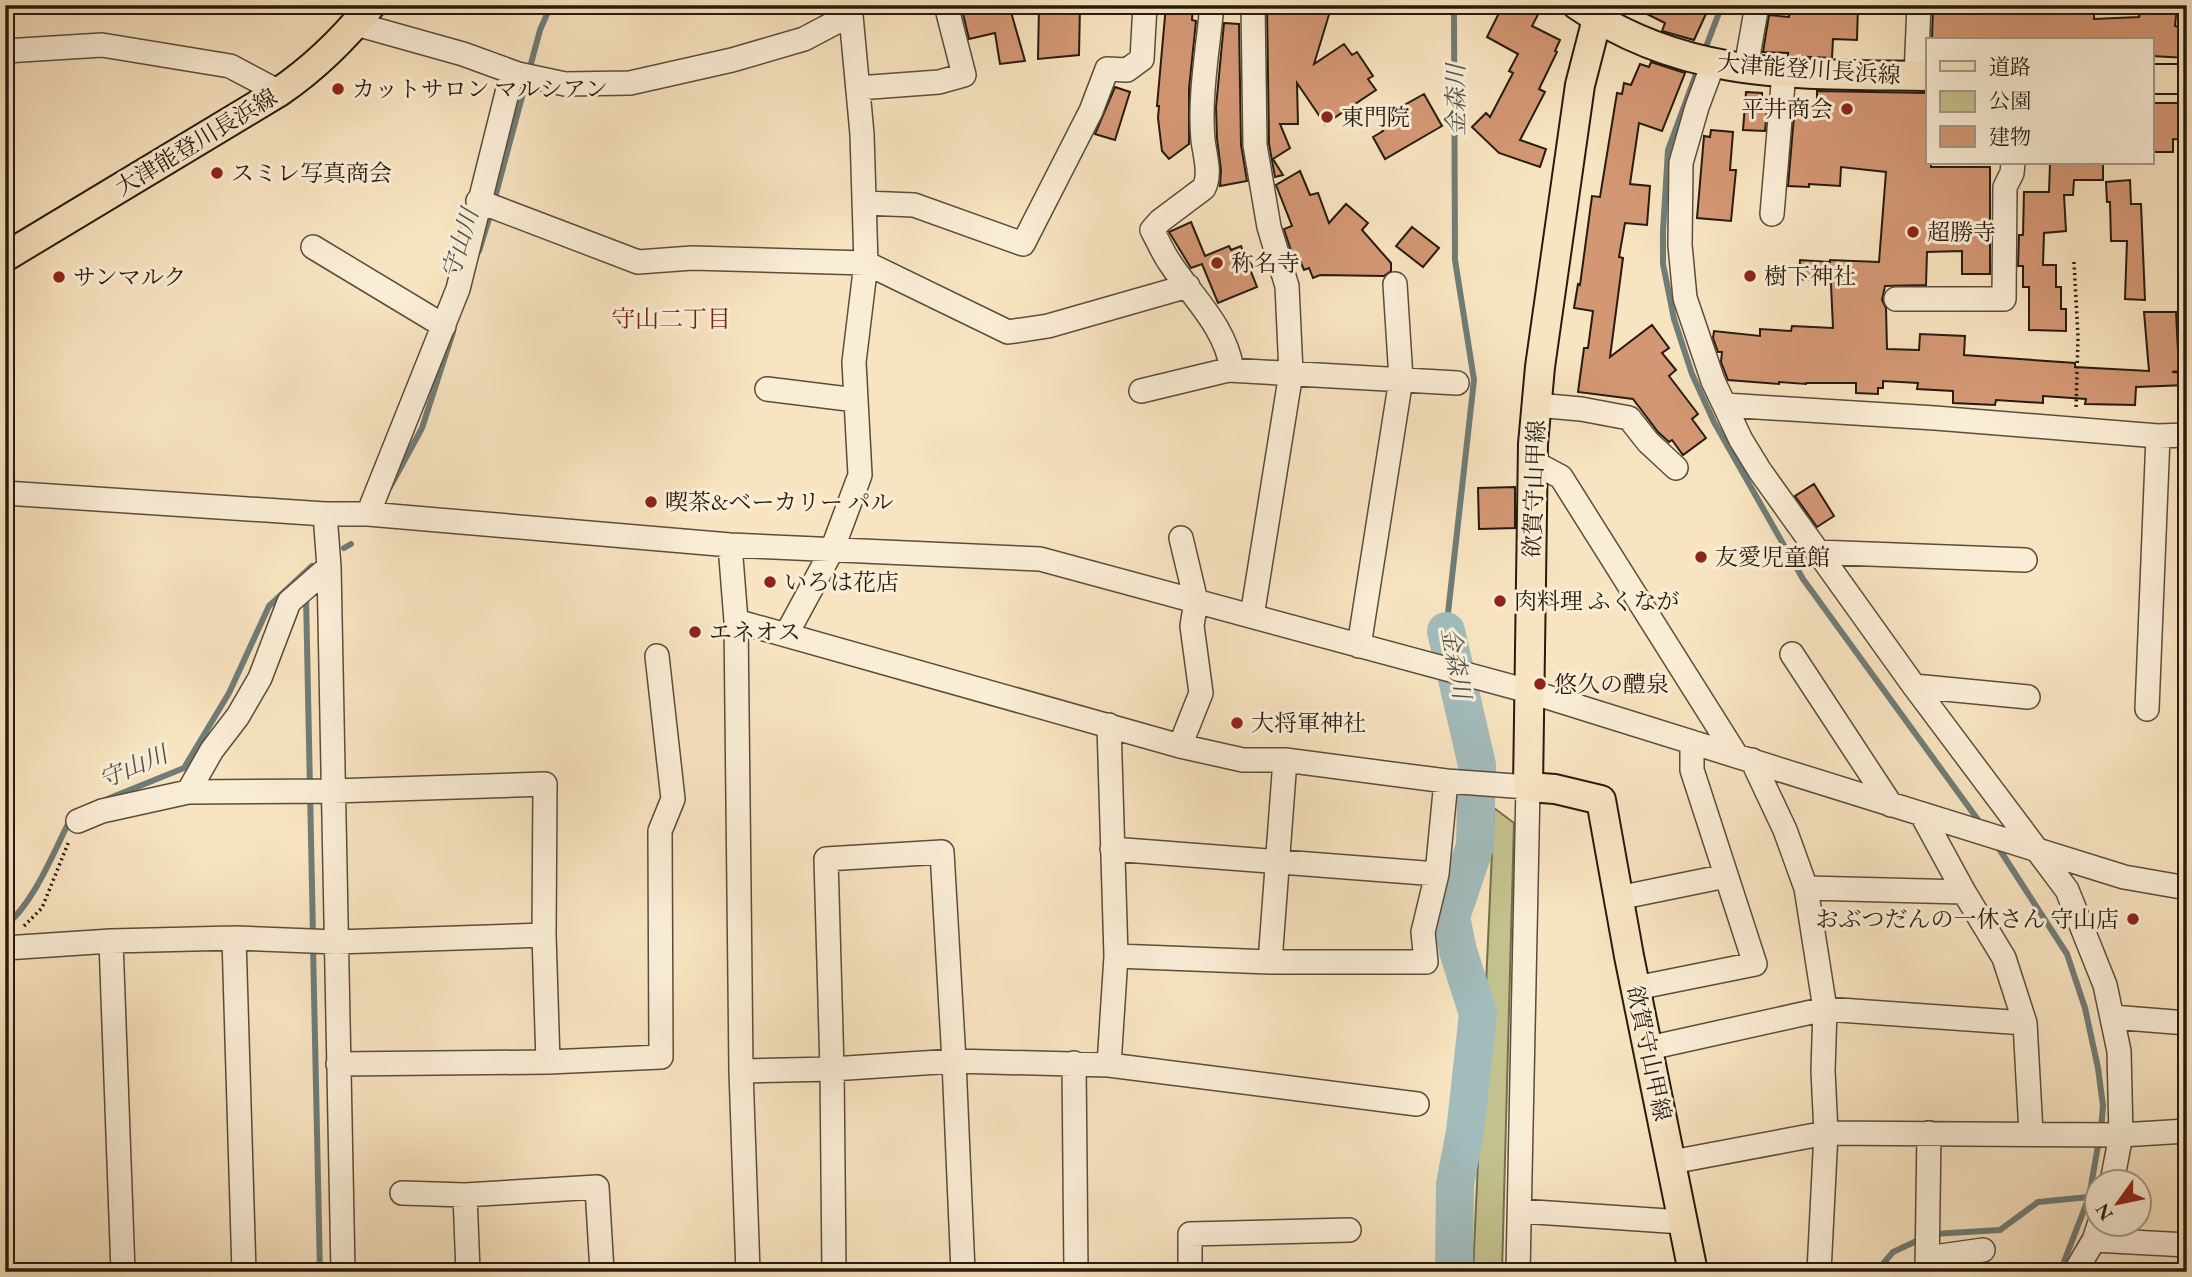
<svg xmlns="http://www.w3.org/2000/svg" width="2192" height="1277" font-family="'EB Garamond','Noto Serif JP',serif">
<style>
.green{fill:#c3c28e;stroke:#746e4e;stroke-width:2}
.lines{fill:none;stroke-linecap:round;stroke-linejoin:round}
.stream{stroke:#707c77;stroke-width:6}
.river{stroke:#a2bcbc;stroke-width:38}
.building{fill:#d49774;stroke:#261b0f;stroke-width:2}
.minor-casing{stroke:#5a4d3b;stroke-width:26}
.major-casing{stroke:#261b0f;stroke-width:32}
.path{stroke:#261b0f;stroke-width:3.5;stroke-dasharray:2 3.5;stroke-linecap:butt}
.minor{stroke:#faedd6;stroke-width:23}
.major{stroke:#f8e4c0;stroke-width:28}
.poi-dot{fill:#8f2418;stroke:#faedd6;stroke-width:2.5}
.labels{text-anchor:middle;stroke-width:6;stroke-linejoin:round;paint-order:stroke}
.street-label{font-size:23px;fill:#261b0f;stroke:#faedd6}
.poi-label{font-size:23px;fill:#261b0f;stroke:#faedd6;text-anchor:start}
.water-label{font-size:24px;font-style:italic;fill:#51534c;stroke:#faedd6}
.neighbourhood-label{font-size:24px;fill:#7a1f14;stroke:#faedd6}
</style>
<rect width="100%" height="100%" fill="#f8e4c0"/>
<filter id="stains"><feTurbulence type="fractalNoise" baseFrequency=".00286" numOctaves="4"/><feColorMatrix values="0 0 0 0 .2 0 0 0 0 .09 0 0 0 0 .02 0 0 0 .5 -.17"/></filter>
<radialGradient id="worn" r=".72"><stop offset=".6" stop-color="#630" stop-opacity="0"/><stop offset="1" stop-color="#630" stop-opacity=".3"/></radialGradient>
<!-- green -->
<path class="green" d="M1494 808 1514 823 1502 1272H1473Z"/>
<g class="lines">
<!-- stream -->
<path class="stream" d="M1704 52 1722 5
M1699 66 1668 150 1663 231V264L1674 319 1692 374 1714 422 1803 579 1981 824
M494 201 540 30 551 5
M479 251 491 212
M390 487 422 428 453 332
M344 548 351 544
M306 596 313 935
M1446 631 1474 380 1455 260 1454 15 1456 5
M105 800 184 768 229 693 269 606 312 566
M1996 844 2067 954 2085 1008 2098 1068 2103 1106 2101 1129
M5 926C34 903 53 853 70 820
M313 946 320 1272
M1933 1234 2000 1230 2038 1202 2089 1197
M1876 1272 1893 1252 1923 1238
M2060 1272 2089 1197 2099 1140"/>
<!-- river -->
<path class="river" d="M1446 631 1477 765 1475 846 1451 917 1458 951 1478 1014 1465 1132 1455 1184 1454 1272"/>
</g>
<!-- building -->
<path class="building" d="M961 5H1009L1025 61 1000 64 995 33 969 39Z
M1039 5H1080L1079 55 1038 59Z
M1166 5H1193L1192 20 1196 21 1189 89V144L1169 159 1162 151 1158 118 1159 106H1157Z
M1267 5H1320L1331 8 1314 64 1344 44 1352 55 1357 52 1373 76 1368 79 1376 90 1325 124 1297 83 1298 124H1280L1290 148 1273 159 1283 175 1275 177 1269 144Z
M1503 5H1543L1532 26 1560 40 1555 51 1557 52 1539 89 1545 92 1520 140 1546 149 1540 167 1499 153 1472 127 1486 113 1490 117 1513 73 1509 71 1518 54 1487 37Z
M1629 5H1710L1694 40 1662 31 1665 23Z
M1814 5H1858L1857 40 1833 39 1832 58 1791 56H1788V53L1763 52 1769 15 1789 17 1790 7 1814 8Z
M1933 5H1981V10L2019 9V5H2094V19L2139 17 2141 5H2177L2175 26 2187 29V58L2152 56V40H1932Z
M1224 23 1239 24 1241 145 1247 181 1220 186 1221 170 1217 139 1216 107Z
M1651 62 1685 73 1662 131 1639 123 1630 184 1650 186 1647 225 1625 223 1619 257 1623 258 1610 357 1652 325 1669 348 1662 353 1676 370 1669 376 1698 414 1692 419 1706 438 1683 455 1672 440 1669 442 1658 432 1633 399 1578 392 1584 348H1588L1593 311 1574 308 1578 284 1580 285 1592 196 1600 197 1617 93 1622 94 1624 83 1631 85 1640 64 1649 67Z
M1115 87 1130 92 1115 140 1095 134Z
M1817 91 1928 93V163H1931V167H1990V274H1962V251L1927 252 1926 285 1885 286 1882 300 1886 308 1887 349 1919 350 1920 334 1965 336 1964 355 2075 363V367L2149 371 2144 312H2176L2179 371 2172 372 2187 373V385L2136 387 2135 405 2085 404 2086 399 2043 396V403L1996 400 1995 405 1953 403V391L1917 389 1918 383 1883 381V388H1878V394L1856 393V383H1806V384L1779 382V384L1728 380 1721 362 1722 352H1718L1713 338 1714 331 1760 336V329L1791 331 1792 326 1833 328 1831 284 1829 282 1799 279 1800 260 1830 262V260L1879 262 1886 172 1841 167 1840 186 1809 184V187L1788 186 1795 104 1817 106Z
M1746 92 1762 93V99L1768 100 1765 131 1743 130Z
M1424 94 1442 126 1385 159 1373 137 1383 131 1379 125 1403 111 1401 107Z
M2152 103H2187V140L2173 139V152H2152Z
M1711 130 1733 132 1730 170H1736L1731 221 1697 218 1704 136 1710 137Z
M2050 163H2103V180H2074L2073 195H2064L2066 231 2044 233 2043 265H2056V287H2061V309H2066V331L2029 330V287H2023V266H2018L2019 235H2023L2024 192H2049Z
M1300 171 1310 195 1318 193 1329 223 1346 204 1368 223 1362 230 1391 263V271L1384 276 1320 275 1313 278 1309 268 1304 270 1299 258 1294 260 1284 229 1292 226 1276 185Z
M2130 180 2131 204H2141L2145 300 2125 299 2127 241H2111L2110 202H2107L2106 182Z
M1191 222 1205 256 1229 246 1231 250 1241 246 1257 287 1218 303 1202 264 1191 268 1169 232Z
M1412 227 1439 248 1423 267 1396 246Z
M1814 484 1834 516 1817 527 1795 496Z
M1515 487V528L1479 529 1478 488Z"/>
<g class="lines">
<defs>
<path id="minor" d="M1212 5C1208 49 1199 96 1203 140 1205 156 1211 174 1204 188L1160 221 1152 230C1158 241 1163 253 1170 263 1193 298 1226 327 1232 370
M356 24 463 54 518 74 565 84 630 83 732 60 804 39 840 20 850 5
M5 51 102 45 230 66 279 92
M1713 64 1697 107 1681 163 1680 245 1685 298 1713 381 1741 440 1760 471 1914 686 2067 890 2105 985 2119 1051 2121 1135 2112 1182
M1748 70V56L1757 5
M1916 76 1919 5
M858 88 939 82 964 75 946 5
M478 201 638 262 692 258 866 263 1008 332 1048 326 1188 286
M864 203 914 205 1023 244 1091 111 1107 69 1127 70 1142 59 1145 5
M1772 214 1784 72
M313 247 444 326
M1896 299H2004L2005 187 2012 173 2013 163
M767 389 856 400
M1141 391 1228 370 1457 383
M1536 405 1581 409 1629 418 1648 442 1676 468
M1725 405 1935 418 2158 436 2187 435
M1533 462 1561 477 1736 755
M5 493 325 514H368L730 545 1040 559 1528 691 2124 877 2187 888
M325 514 329 567 343 1272
M368 514 458 289 512 73
M730 545 736 621 741 1071 748 1272
M1817 552 2025 560
M1252 616 1291 373 1287 286 1269 227 1255 145 1253 5
M736 621 1180 746 1243 760H1285L1446 781 1528 787 1518 1272
M786 635 832 550 860 475 854 362 866 263 862 134 850 5
M1359 646 1401 379 1395 284
M1792 654 1891 805
M1914 686 2028 697
M2147 709 2158 436
M1180 746 1201 693 1192 626 1196 601 1181 538
M1752 760 1785 830 1806 888 1825 1009 1823 1071 1826 1133 1819 1272
M188 792 212 750 238 716 260 678 289 602 329 567
M1922 815 1964 892 2004 958 2025 1023 2031 1133
M78 821 102 811 188 792 333 791 545 784 544 935 548 1062
M1112 849 1437 874
M1806 888 1964 892
M1618 898 1726 876
M234 938 244 1272
M111 941 123 1272
M5 948 111 941 234 938 336 942 544 935
M1116 956 1270 962H1426L1423 932 1437 874 1446 781
M1270 962 1285 760
M1636 988 1755 964 1692 770V742
M2112 1017 2187 1023
M1649 1048 1825 1009 2025 1023
M1074 1063 1076 1272
M338 1064 548 1062 661 1057 660 831 673 799 657 656
M1109 1065 1116 956 1109 725
M741 1071 832 1069 954 1061 1109 1065 1417 1104
M1672 1162 1826 1133 2121 1135 2187 1131
M402 1193 465 1195 597 1187 602 1272
M465 1195 468 1272
M1520 1211 1682 1222
M2094 1240 2187 1245
M1927 1258 1983 1250
M834 1272 832 1069 826 859 942 852 954 1061 963 1272
M1190 1272V1234L1349 1230
M1927 1272 1929 1133
M2075 1272 2094 1240 2099 1225"/>
<path id="major" d="M1577 5C1686 81 1801 74 1928 76
M1597 19 1580 85 1540 367 1533 444 1528 787 1555 789 1601 800 1629 956 1693 1272
M2152 79H2187
M5 257 279 92C314 68 344 39 371 5"/>
</defs>
<!-- minor casing -->
<use href="#minor" class="minor-casing"/>
<!-- major casing -->
<use href="#major" class="major-casing"/>
<!-- path -->
<path class="path" d="M2074 262 2078 337 2076 409
M24 926 42 908 69 841"/>
<!-- minor -->
<use href="#minor" class="minor"/>
<!-- major -->
<use href="#major" class="major"/>
</g>
<!-- markers -->
<g class="poi-dot">
<circle cx="338" cy="89" r="7"/>
<circle cx="1847" cy="109" r="7"/>
<circle cx="1327" cy="117" r="7"/>
<circle cx="217" cy="173" r="7"/>
<circle cx="1913" cy="232" r="7"/>
<circle cx="1217" cy="263" r="7"/>
<circle cx="1750" cy="276" r="7"/>
<circle cx="59" cy="277" r="7"/>
<circle cx="651" cy="502" r="7"/>
<circle cx="1701" cy="557" r="7"/>
<circle cx="770" cy="582" r="7"/>
<circle cx="1500" cy="601" r="7"/>
<circle cx="695" cy="632" r="7"/>
<circle cx="1540" cy="684" r="7"/>
<circle cx="1237" cy="723" r="7"/>
<circle cx="2133" cy="919" r="7"/>
</g>
<g class="labels">
<!-- street labels -->
<g class="street-label">
<text transform="translate(1809 69) rotate(4)" y="8">大津能登川長浜線</text>
<text transform="translate(196 142) rotate(-31)" y="8">大津能登川長浜線</text>
<text transform="translate(1534 489) rotate(-88)" y="8">欲賀守山甲線</text>
<text transform="translate(1649 1053) rotate(78)" y="8">欲賀守山甲線</text>
</g>
<!-- poi labels -->
<g class="poi-label">
<text x="352" y="97">カットサロン マルシアン</text>
<text x="1833" y="117" text-anchor="end">平井商会</text>
<text x="1341" y="125">東門院</text>
<text x="231" y="181">スミレ写真商会</text>
<text x="1927" y="240">超勝寺</text>
<text x="1231" y="271">称名寺</text>
<text x="1764" y="284">樹下神社</text>
<text x="73" y="285">サンマルク</text>
<text x="665" y="510">喫茶&amp;ベーカリー パル</text>
<text x="1715" y="565">友愛児童館</text>
<text x="784" y="590">いろは花店</text>
<text x="1514" y="609">肉料理 ふくなが</text>
<text x="709" y="640">エネオス</text>
<text x="1554" y="692">悠久の醴泉</text>
<text x="1251" y="731">大将軍神社</text>
<text x="2119" y="927" text-anchor="end">おぶつだんの一休さん 守山店</text>
</g>
<!-- water labels -->
<g class="water-label">
<text transform="translate(1456 100) rotate(-90)" y="8">金森川</text>
<text transform="translate(460 244) rotate(-73)" y="8">守山川</text>
<text transform="translate(1456 663) rotate(80)" y="8">金森川</text>
<text transform="translate(133 767) rotate(-23)" y="8">守山川</text>
</g>
<!-- neighbourhood labels -->
<g class="neighbourhood-label">
<text x="671" y="327">守山二丁目</text>
</g>
</g>
<!-- margin -->
<rect width="2192" height="1277" fill="none" stroke="#f8e4c0" stroke-width="28"/>
<rect x="7" y="7" width="2178" height="1263" fill="none" stroke="#261b0f" stroke-width="3.5"/>
<rect x="14" y="14" width="2164" height="1249" fill="none" stroke="#261b0f" stroke-width="2"/>
<!-- legend -->
<rect x="1926" y="38" width="228" height="126" fill="#faedd6" stroke="#a59986" stroke-width="2"/>
<rect x="1940" y="61" width="35" height="10" fill="#f8e4c0" stroke="#a59986" stroke-width="2"/>
<text x="1989" y="74" font-size="21" fill="#261b0f">道路</text>
<rect x="1940" y="91" width="35" height="21" fill="#c3c28e" stroke="#a59986" stroke-width="2"/>
<text x="1989" y="108" font-size="21" fill="#261b0f">公園</text>
<rect x="1940" y="126" width="35" height="21" fill="#d49774" stroke="#a59986" stroke-width="2"/>
<text x="1989" y="144" font-size="21" fill="#261b0f">建物</text>
<!-- north arrow -->
<g transform="translate(2118 1203) rotate(237)"><circle r="33" fill="#faedd6" stroke="#a59986" stroke-width="2"/>
<path d="M0-5L12 26L0 18L-12 26Z" fill="#8f2418"/>
<text y="-10" font-size="19" font-weight="bold" text-anchor="middle" fill="#261b0f">N</text>
</g>
<rect width="100%" height="100%" filter="url(#stains)"/>
<rect width="100%" height="100%" fill="url(#worn)"/>
</svg>
